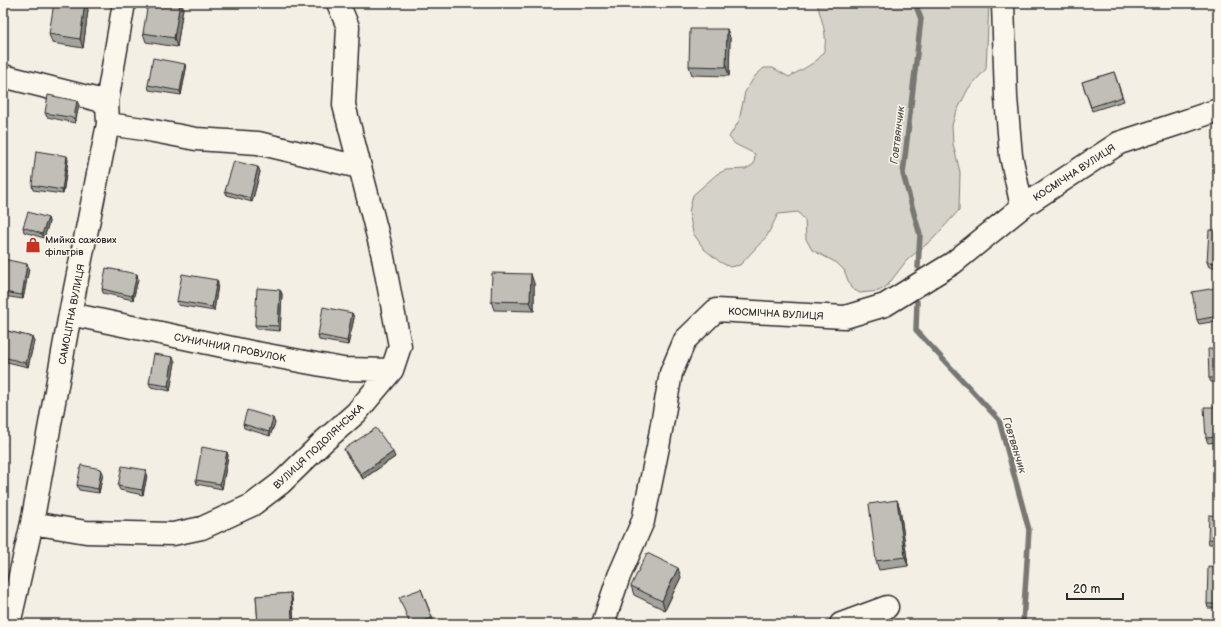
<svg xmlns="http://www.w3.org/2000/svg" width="1221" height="627" font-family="'Balsamiq Sans',sans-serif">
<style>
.green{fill:#d5d2c9;stroke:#807e7a}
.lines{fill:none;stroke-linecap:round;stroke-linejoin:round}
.stream{stroke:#787772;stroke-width:5.5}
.minor-casing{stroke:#2b2b2b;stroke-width:25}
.minor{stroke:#fbf7ec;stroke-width:22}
.wall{fill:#a5a39d;stroke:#2b2b2b}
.shaded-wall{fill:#86857f;stroke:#2b2b2b}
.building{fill:#c0beb6;stroke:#2b2b2b}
.labels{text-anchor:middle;stroke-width:3;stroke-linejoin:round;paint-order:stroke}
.street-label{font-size:10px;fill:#2b2b2b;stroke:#fbf7ec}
.poi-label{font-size:10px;fill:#2b2b2b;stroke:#fbf7ec;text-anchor:start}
.water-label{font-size:11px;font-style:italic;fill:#585755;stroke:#fbf7ec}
</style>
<rect width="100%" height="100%" fill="#f3efe4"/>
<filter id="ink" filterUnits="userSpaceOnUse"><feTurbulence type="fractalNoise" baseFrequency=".025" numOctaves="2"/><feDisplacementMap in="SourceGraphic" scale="8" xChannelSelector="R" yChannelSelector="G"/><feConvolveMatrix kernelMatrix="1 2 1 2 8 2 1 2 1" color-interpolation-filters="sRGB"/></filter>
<g filter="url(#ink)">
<!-- green -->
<path class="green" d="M817 3H989L986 69 968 89 955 115 952 125 953 144 960 172 959 210 933 239 907 260 887 286 879 291 860 293 851 288 844 270 837 263 812 250 806 239 805 220 798 212 778 214 767 236 740 265 730 267 720 262 704 249 693 233 689 212 693 195 717 174 726 170 746 169 754 164 755 154 735 144 729 137 739 121 745 92 755 76 764 68H773L789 77C797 72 812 65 818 59 833 46 821 20 817 3Z"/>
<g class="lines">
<!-- stream -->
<path class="stream" d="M915 3 921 19 903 174 920 235 918 267
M917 302 916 330 999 420 1029 530 1023 623 1024 624"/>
<defs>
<path id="minor" d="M1003 3 1006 98 1011 156 1022 207
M3 76 107 102
M108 124 143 129 196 139 258 143 359 167
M70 314 251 352 343 369 392 370
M32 523 86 532 173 534 202 528 252 505 281 483 324 441 356 413 392 370 400 346 382 252 344 105 348 27 338 3
M9 624 32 523 70 314 108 124 107 102 124 3
M603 624 619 576 643 521 658 447 671 373 685 340 716 310 845 317 885 305 953 263 1022 207 1119 143 1177 124 1218 110
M841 624 887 607"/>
</defs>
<!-- minor casing -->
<use href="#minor" class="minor-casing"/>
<!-- minor -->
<use href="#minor" class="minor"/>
</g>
<!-- wall -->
<path class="wall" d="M183 8 177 47 146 42 143 33Z
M88 10 83 48 52 43 49 34Z
M727 29 730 38 729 76 692 75 689 66Z
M186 69 181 95 149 90 148 85Z
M1114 72 1124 101 1092 111 1082 82Z
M79 105 75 123 47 117 45 113Z
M68 160 63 194 33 190 32 185Z
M258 167 260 172 252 202 227 195 225 191Z
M48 218 49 222 44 238 24 232 23 227Z
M1218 230V267H1209L1207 262Z
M3 259 29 268 23 299 3 296Z
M138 279 133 300 103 293 102 289Z
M217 280 218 284 214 311 178 305 177 301Z
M534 283V311L494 310 491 301Z
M1216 288 1218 295V321L1199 324 1197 320Z
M280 290 282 294 280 331 257 329 255 325Z
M352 313 354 318 348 345 319 340 318 335Z
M3 330 32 337 34 341 28 367 3 361Z
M1218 349V382H1211L1209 378Z
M173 357 175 362 170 391 151 387 149 383Z
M1218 407V442L1208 443 1206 438Z
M275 423 270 436 244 428 243 424Z
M344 449 395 457 363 479 346 454Z
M227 452 228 456 222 489 197 484 196 480Z
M103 473 99 493 79 490 77 485Z
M147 475 143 495 120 490 118 486Z
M897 500 900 509 908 566 879 570 876 561Z
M1218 516V544H1209L1208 539Z
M1218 567V608H1208L1207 604Z
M681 577 665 610 634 595 631 586Z
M421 589 434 622 429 624H410Z
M291 593 292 598 294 624H258L256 596Z"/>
<!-- shaded-wall -->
<path class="shaded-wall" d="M85 3H86L88 10 83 48 80 39Z
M180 3H181L183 8 177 47 174 38Z
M727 29 730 38 729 76 726 67Z
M185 64 186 69 181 95 180 91Z
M77 101 79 105 75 123 74 118Z
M67 156 68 160 63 194 62 190Z
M258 167 260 172 252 202 250 198Z
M48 218 49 222 44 238 42 234Z
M27 264 29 268 23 299 22 295Z
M137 274 138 279 133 300 132 296Z
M531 274 534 283V311L530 302Z
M217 280 218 284 214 311 212 307Z
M280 290 282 294 280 331 278 326Z
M352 313 354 318 348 345 347 341Z
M32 337 34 341 28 367 26 363Z
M173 357 175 362 170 391 168 386Z
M273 418 275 423 270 436 269 432Z
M3 439 5 444 3 452Z
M227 452 228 456 222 489 220 484Z
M393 452 395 457 363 479 361 474Z
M101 469 103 473 99 493 98 489Z
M146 470 147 475 143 495 142 490Z
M897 500 900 509 908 566 905 557Z
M5 501 7 505 3 516V507Z
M678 568 681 577 665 610 662 601Z
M291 593 292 598 294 624 292 621Z"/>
<!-- building -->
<path class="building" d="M54 3H85L80 39 49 34Z
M148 3H180L174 38 143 33Z
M690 29H727L726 67 689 66Z
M153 58 185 64 180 91 148 85Z
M1114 72 1122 97 1091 107 1082 82Z
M48 95 77 101 74 118 45 113Z
M36 151 67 156 62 190 32 185Z
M234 161 258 167 250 198 225 191Z
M28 212 48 218 42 234 23 227Z
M1209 230H1218V263L1207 262Z
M3 259 27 264 22 295 3 292Z
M106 268 137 274 132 296 102 289Z
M492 273 531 274 530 302 491 301Z
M182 274 217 280 212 307 177 301Z
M257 288 280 290 278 326 255 325Z
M1216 288 1218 299V316L1197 320 1192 292Z
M323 307 352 313 347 341 318 335Z
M3 330 32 337 26 363 3 357Z
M1208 349H1218V378H1209Z
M154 354 173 357 168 386 149 383Z
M1204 407H1218V437L1206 438Z
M247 410 273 418 269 432 243 424Z
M376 428 393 452 361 474 344 449Z
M202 447 227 452 220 484 196 480Z
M81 465 101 469 98 489 77 485Z
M122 466 146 470 142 490 118 486Z
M3 500 5 501 3 507Z
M897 500 905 557 876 561 869 504Z
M1209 515 1218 516V540L1208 539Z
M647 553 678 568 662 601 631 586Z
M1208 566 1218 567V604H1207Z
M421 589 432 618 416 624H410L399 597Z
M291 593 292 621 258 624 256 596Z"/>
</g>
<!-- icons -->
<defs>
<symbol id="shop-bare" viewBox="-9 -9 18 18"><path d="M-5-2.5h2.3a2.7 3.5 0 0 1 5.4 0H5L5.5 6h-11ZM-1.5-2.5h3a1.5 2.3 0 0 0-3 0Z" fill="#c8321e" stroke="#fbf7ec" stroke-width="2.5" paint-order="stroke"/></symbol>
</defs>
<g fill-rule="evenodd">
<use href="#shop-bare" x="22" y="234" width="22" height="22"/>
</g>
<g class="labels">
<!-- street labels -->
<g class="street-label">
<text transform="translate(1074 172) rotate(-33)" y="4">КОСМІЧНА ВУЛИЦЯ</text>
<text transform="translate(776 313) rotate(3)" y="4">КОСМІЧНА ВУЛИЦЯ</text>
<text transform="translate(71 314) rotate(-79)" y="4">САМОЦІТНА ВУЛИЦЯ</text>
<text transform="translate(230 347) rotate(11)" y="4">СУНИЧНИЙ ПРОВУЛОК</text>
<text transform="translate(318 446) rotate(-43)" y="4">ВУЛИЦЯ ПОДОЛЯНСЬКА</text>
</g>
<!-- poi labels -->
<g class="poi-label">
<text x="45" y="243">Мийка сажових<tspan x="45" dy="12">фільтрів</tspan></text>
</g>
<!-- water labels -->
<g class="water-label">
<text transform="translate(897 135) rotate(-83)" y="4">Говтвянчик</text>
<text transform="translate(1015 445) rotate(73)" y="4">Говтвянчик</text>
</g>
</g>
<!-- margin -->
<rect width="1221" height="627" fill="none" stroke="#fbf7ec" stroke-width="16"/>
<rect x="8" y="8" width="1205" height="611" fill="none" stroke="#2b2b2b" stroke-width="1.5" filter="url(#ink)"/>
<!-- scale -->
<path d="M1067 593v6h56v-6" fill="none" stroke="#2b2b2b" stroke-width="2"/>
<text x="1073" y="593" font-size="12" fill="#2b2b2b" stroke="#fbf7ec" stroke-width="3" paint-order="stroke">20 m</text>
</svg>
